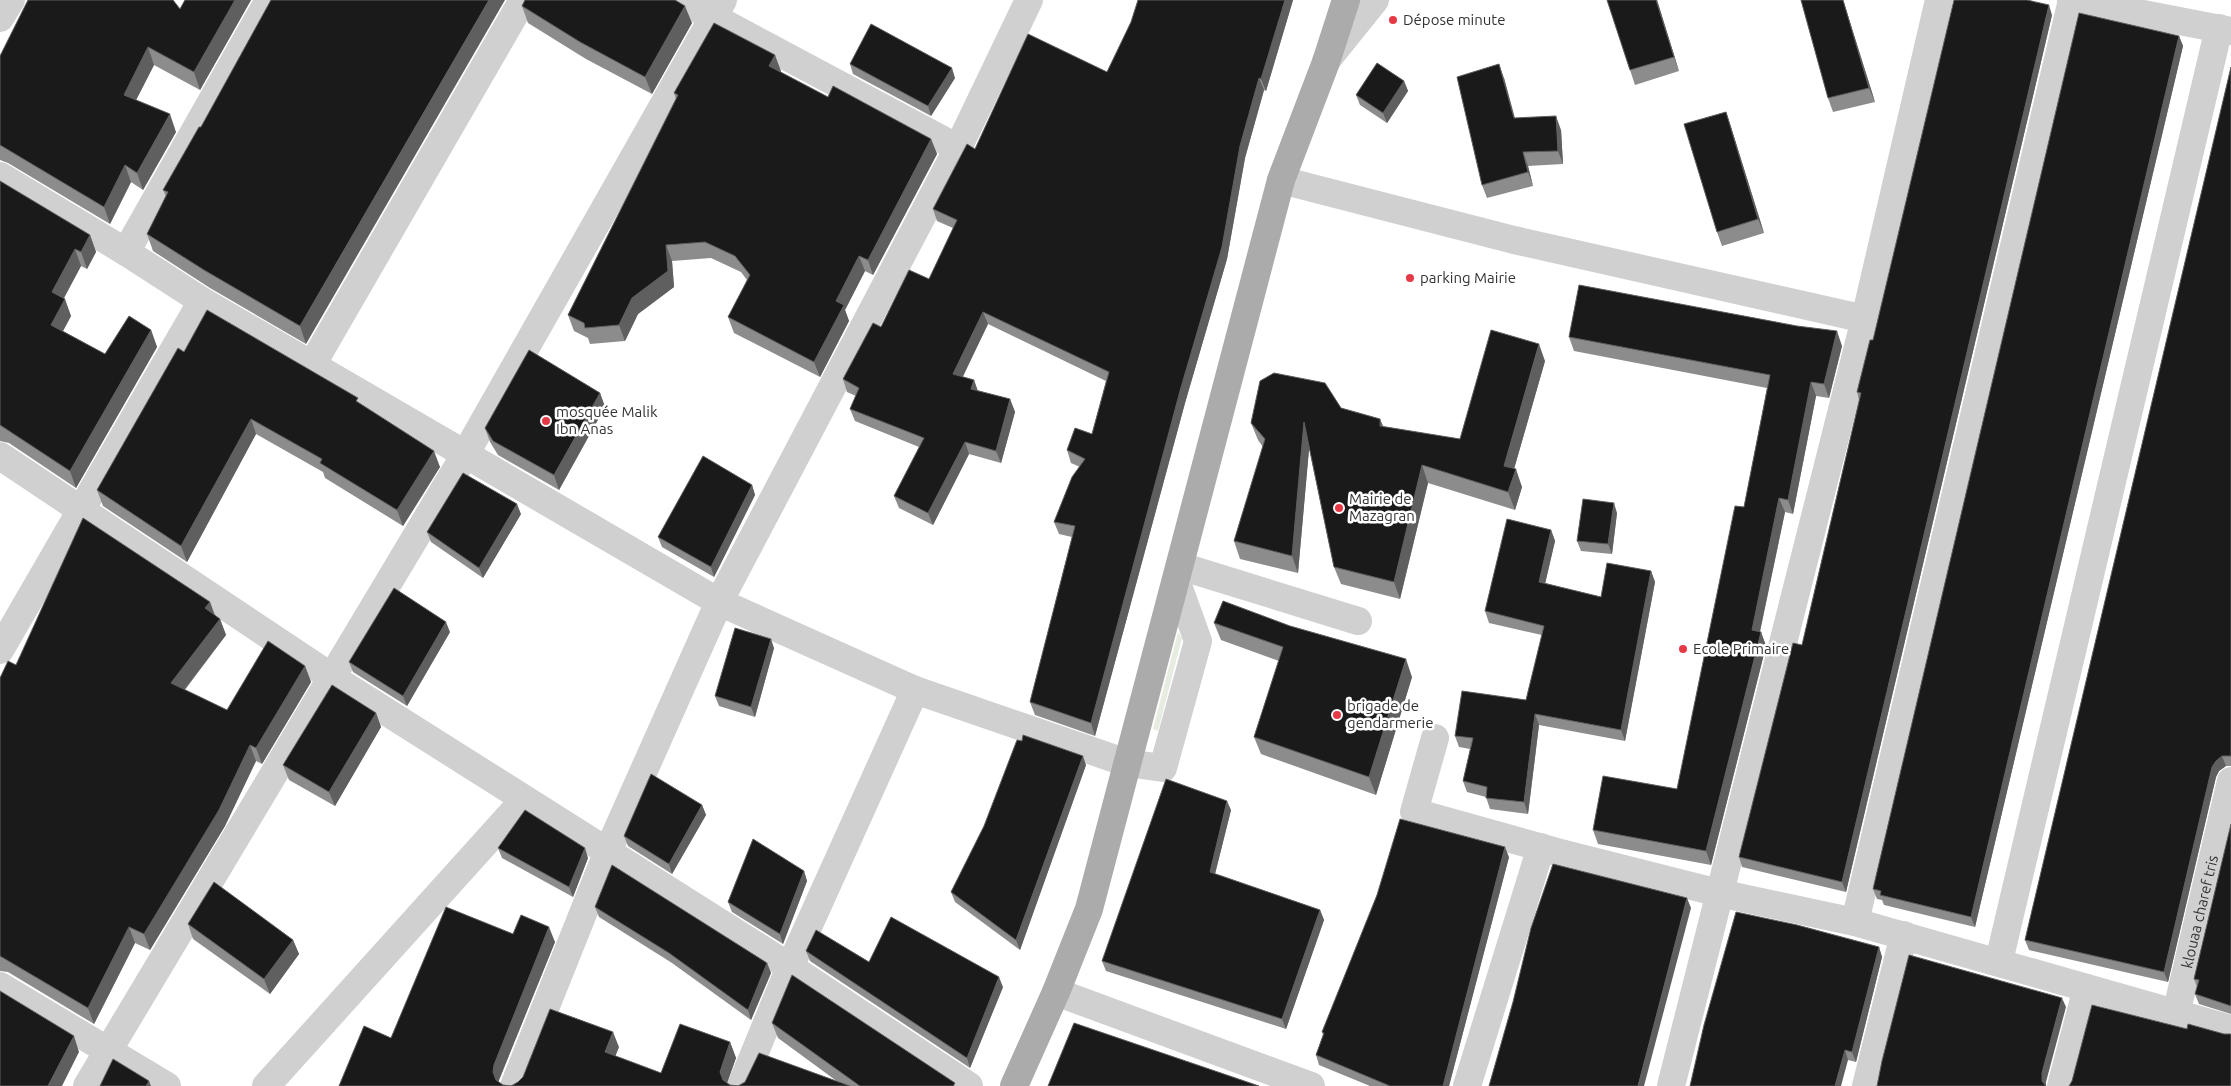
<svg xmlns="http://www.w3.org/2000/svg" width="2231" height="1086" font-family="Ubuntu,sans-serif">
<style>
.green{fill:#e6ecdf}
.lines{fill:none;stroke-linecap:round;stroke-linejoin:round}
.minor{stroke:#d0d0d0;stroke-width:28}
.major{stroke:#ababab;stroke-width:28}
.wall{fill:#8c8c8c}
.shaded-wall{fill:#5f5f5f}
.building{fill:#1a1a1a;stroke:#5f5f5f}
.poi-dot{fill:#e63946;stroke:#fff;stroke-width:2}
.labels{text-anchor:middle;stroke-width:5;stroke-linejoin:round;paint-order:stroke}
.poi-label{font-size:15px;fill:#333;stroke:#fff;text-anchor:start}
.street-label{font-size:15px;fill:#333;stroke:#fff}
</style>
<rect width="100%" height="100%" fill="#fff"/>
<!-- green -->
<path class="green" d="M1178 632 1182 638 1158 731 1153 729Z"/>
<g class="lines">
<!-- minor -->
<g class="minor">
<path d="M681 0 958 148"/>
<path d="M2071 0 2231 31"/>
<path d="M0 18 11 0"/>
<path d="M1326 61 1375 0"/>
<path d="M0 176 126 252 202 301 719 602 915 690 1127 763 1163 768 1198 641 1176 580"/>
<path d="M1281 180 1514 240 1865 319"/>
<path d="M126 252 269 0"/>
<path d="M312 365 523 0"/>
<path d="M0 456 333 678 790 967 969 1086"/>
<path d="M1180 566 1358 621"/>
<path d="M0 650 202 301"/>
<path d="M1435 738 1414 812 1557 852 1719 893 1855 922 2231 1029"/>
<path d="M1855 922 2072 0"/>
<path d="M1999 961 2219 28"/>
<path d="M0 986 167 1086"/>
<path d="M1056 992 1311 1086"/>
<path id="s1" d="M2176 1014 2231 781"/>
<path d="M87 1086 466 453 723 0"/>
<path d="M266 1086 524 800"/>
<path d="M514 1086 608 851 719 602 958 148 1029 0"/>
<path d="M741 1086 790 967 915 690"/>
<path d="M1467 1086 1541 847"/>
<path d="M1671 1086 1865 319 1939 0"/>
<path d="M1866 1086 1904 935"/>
<path d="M2061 1086 2087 988"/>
</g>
<!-- major -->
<path class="major" d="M1014 1086 1056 992 1089 909 1281 180 1326 62 1346 0"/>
</g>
<!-- wall -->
<path class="wall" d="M185 0H251L200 90 154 65 136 100 176 132 143 190 131 182 110 224 8 163 0 160V56L180 9Z
M271 0 306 344 210 288 153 251 147 234 166 196 163 190 201 127Z
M1293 0 1266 91 1264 90 1245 158 1227 259 1185 403 1095 736 1035 715 1030 702 1072 537 1059 534 1054 522 1080 467 1071 463 1067 450 1092 434 1106 381 988 324 962 377 974 380 978 391 1010 399 1015 412 1001 463 969 454 933 525 899 508 894 496 919 447 855 421 850 409 856 396 847 392 843 379 881 327 929 279 953 228 937 221 933 209 975 149 1107 72Z
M1607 0H1657L1679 71 1635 85Z
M1801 0H1843L1875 102 1833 112 1828 98Z
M522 6 692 23 652 94 586 59 528 23Z
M2052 15 1846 892 1742 867 1739 857 1802 645 1859 400 1857 392 1873 340Z
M2179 36 2183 46 1975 927 1884 905 1882 900 1877 899 1873 889Z
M850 64 955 78 931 116 853 74Z
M2231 67V766H2226L2219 771 2216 777 2168 982 2029 950 2025 940Z
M781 71V72L828 97 931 139 937 154 873 275 865 271 845 310 849 321 820 377 734 333 728 317 747 280 741 272 711 258 672 261 674 287 638 314 625 341 590 344 588 338 574 331 568 315 676 99 674 93Z
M1504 78 1515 118 1561 130 1563 164 1528 166 1533 186 1487 198 1482 185Z
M1404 81 1408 91 1387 123 1360 105 1356 95Z
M1726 112 1731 127 1764 233 1722 246 1717 232Z
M0 181 90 235 96 252 87 269 81 266 64 298 71 316 63 331 105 354 151 330 157 347 76 488 9 443 0 441Z
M1569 337 1842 346 1829 398 1816 396 1793 514 1785 512 1760 632H1761L1766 646 1711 865 1598 844 1593 830 1677 789 1744 507 1767 388 1574 351Z
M184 352 360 404 440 467 403 526 325 478 323 472 256 434 187 562 103 506 97 490Z
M1545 361 1514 469 1522 487 1515 510 1428 483 1400 599 1341 584 1334 567 1309 448 1298 573 1240 559 1234 541 1263 447 1258 440 1251 423 1341 408 1380 419 1383 427 1460 439Z
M600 393 605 407 559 490 498 455 490 442 485 428Z
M752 485 755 495 714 577 662 547 658 537Z
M1617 513 1612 554 1581 551 1577 541Z
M521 514 483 578 431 542 427 532Z
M1551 530 1555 541 1545 583 1601 597 1651 571 1655 582 1625 741 1539 725 1528 814 1490 809 1486 797 1467 792 1463 781 1470 749 1459 747 1455 736 1526 700 1542 635 1489 623 1485 611Z
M210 602 214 615 220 619 226 635 185 690 227 710 305 666 311 682 262 764 256 761 225 826 150 950 135 943 94 1024 8 972 0 971V678L16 665Z
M1214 623 1290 626 1412 677 1376 795 1261 754 1254 737 1279 661 1221 640Z
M450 632 407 706 353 672 349 662Z
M774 648 755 717 719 706 715 696Z
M376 713 381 727 335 806 289 780 283 765Z
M1086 765 1020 950 955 902 951 892Z
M702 805 706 815 672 874 628 846 624 836Z
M1231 810 1215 874 1320 910 1324 920 1286 1029 1106 971 1102 961Z
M2231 824V1014L2199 1004 2195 994 2197 987 2194 979Z
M498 848 588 858 573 897 502 858Z
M1509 857 1449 1086H1370L1319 1065 1316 1055 1323 1035 1322 1032Z
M804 871 807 881 783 944 732 912 728 902Z
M595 907 767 963 771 973 751 1020 672 963 599 917Z
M188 924 293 940 299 954 270 994 193 939Z
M513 934 555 942 499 1080V1082L503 1085 511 1086 619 1047 615 1056 661 1073 730 1042 736 1058 727 1083 730 1085 738 1086 838 1082 778 1038 772 1023 956 1086H339L391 1038Z
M1879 947 1882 957 1856 1062 1848 1060 1690 1086Z
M806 951 1003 987 970 1068 810 961Z"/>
<!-- shaded-wall -->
<path class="shaded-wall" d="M235 0H251L200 90 194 72Z
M489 0H505L306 344 300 326Z
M1285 0H1293L1266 91 1261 79Z
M1656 0H1657L1679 71 1674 57Z
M1843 0 1875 102 1869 88Z
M2049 5 2052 15 1846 892 1842 882Z
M685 6 692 23 652 94 645 77Z
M2179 36 2183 46 1975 927 1971 917Z
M148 47 154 65 130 112 124 95Z
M775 55 781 71 775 81 769 66Z
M1499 64 1504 78 1518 131 1514 118Z
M952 68 955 78 931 116 928 106Z
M1259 78 1264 90 1245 158 1227 259 1185 403 1095 736 1091 723 1240 146Z
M1404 81 1408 91 1387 123 1383 113Z
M1726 112 1731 127 1764 233 1758 219Z
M170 114 176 132 143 190 137 173Z
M1556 116 1561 130 1563 164 1558 151Z
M931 139 937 154 873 275 868 260Z
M1523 152 1528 166 1533 186 1528 172Z
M125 165 131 182 110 224 104 207Z
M90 235 96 252 87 269 81 252Z
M666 245 672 261 674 287 638 314 625 341 619 325 632 298Z
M75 249 81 266 58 309 52 292Z
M859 256 865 271 845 310 849 321 820 377 814 362 836 301Z
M65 299 71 316 57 342 51 325Z
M983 312 988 324 958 387 953 374Z
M151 330 157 347 76 488 70 471Z
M1837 331 1842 346 1829 398 1824 384Z
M1539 344 1545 361 1510 483 1504 466Z
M974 380 978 392 971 389Z
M1811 382 1816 396 1793 514 1788 500Z
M600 393 605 407 559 490 554 475Z
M1010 399 1015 412 1001 463 996 451Z
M251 419 256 434 187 562 181 546Z
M1380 419 1387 436 1380 426Z
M1304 422 1310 439 1298 573 1292 556Z
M965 442 969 454 933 525 928 513Z
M434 451 440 467 403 526 397 510Z
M1422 465 1428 483 1400 599 1394 582Z
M1516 469 1522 487 1515 510 1508 492Z
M752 485 755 495 714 577 711 567Z
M1779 498 1785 512 1757 645 1752 630Z
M1614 503 1617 513 1612 554 1608 544Z
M517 504 521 514 483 578 479 568Z
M1551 530 1555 541 1543 593 1539 582Z
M1651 571 1655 582 1625 741 1621 730Z
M210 602 216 618 205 608Z
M220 619 226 635 177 699 171 683Z
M446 622 450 632 407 706 403 696Z
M1761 632 1766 646 1711 865 1706 851Z
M771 639 774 648 755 717 751 707Z
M1406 659 1412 677 1376 795 1369 777Z
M305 666 311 682 262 764 256 748Z
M376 713 381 727 335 806 329 792Z
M1535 714 1539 725 1528 814 1524 802Z
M250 745 256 761 225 826 150 950 144 934Z
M1083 756 1086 765 1020 950 1016 940Z
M2222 756 2226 766 2219 771 2216 777 2168 982 2164 972 2212 767 2216 761Z
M1227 801 1231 810 1213 882 1210 872Z
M702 805 706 815 672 874 669 864Z
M1505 847 1509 857 1449 1086H1443Z
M585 848 588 858 573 897 569 887Z
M804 871 807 881 783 944 780 934Z
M1687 898 1691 908 1644 1086H1638Z
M1320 910 1324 920 1286 1029 1282 1019Z
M129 927 135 943 94 1024 88 1008Z
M549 927 555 942 499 1080V1086L493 1072 494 1065Z
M293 940 299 954 270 994 264 979Z
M1879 947 1882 957 1856 1062 1852 1052Z
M767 963 771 973 751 1020 748 1010Z
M999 977 1003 987 970 1068 967 1058Z
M2062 998 2066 1007 2046 1082V1086L2042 1081V1073Z
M613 1032 619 1047 611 1067 605 1052Z
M74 1036 79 1052 62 1086H48Z
M730 1042 736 1058 726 1086H725L720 1072Z
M1845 1050 1848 1060 1841 1086H1835Z
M149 1081 151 1086H146Z"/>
<!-- building -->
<path class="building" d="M28 0H173L180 9 185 0H235L194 72 148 47 124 95 170 114 137 173 125 165 104 207 0 145V56Z
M271 0H489L300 326 204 270 147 234 168 192 163 190 199 127H201Z
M525 0H675L685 6 645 77 580 42 522 6Z
M1138 0H1285L1261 79 1259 78 1240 146 1222 247 1180 391 1091 723 1030 702 1075 526 1054 522 1072 477 1085 459 1067 450 1075 428 1092 434 1109 372 983 312 953 374 974 380 971 389 1010 399 996 451 965 442 928 513 894 496 924 438 850 409 859 388 843 379 873 323 881 327 909 270 929 279 957 220 933 209 967 144 975 149 1028 34 1107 72 1131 22Z
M1607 0H1656L1674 57 1630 70Z
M1801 0H1843L1869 88 1828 98Z
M1954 0H2027L2049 5 1842 882 1739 857 1793 643 1802 645 1861 393 1857 392 1870 340H1873Z
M2079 13 2179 36 1971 917 1880 895 1881 891 1873 889Z
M714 23 775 55 769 66 828 97 833 86 931 139 868 260 859 256 836 301 844 305 814 362 728 317 750 275 735 256 705 242 666 245 668 271 632 298 619 325 585 328 584 323 568 315 678 95 674 93Z
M871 24 952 68 928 106 850 64Z
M1377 63 1404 81 1383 113 1356 95Z
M1499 64 1514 118 1556 116 1558 151 1523 152 1528 172 1482 185 1457 77Z
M2231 67V756H2222L2216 761 2212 767 2164 972 2025 940Z
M1726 112 1758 219 1717 232 1684 124Z
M0 181 90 235 81 252 75 249 52 292 65 299 51 325 105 354 129 316 151 330 70 471 0 425Z
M1579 285 1797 326 1837 331 1824 384 1811 382 1788 500 1779 498 1752 630 1761 632 1706 851 1593 830 1603 776 1677 789 1735 506 1744 507 1770 375 1569 337Z
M207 310 358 398 356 401 434 451 397 510 320 463 322 459 251 419 181 546 97 490 178 348 184 352Z
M1491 330 1539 344 1504 466 1516 469 1508 492 1422 465 1394 582 1334 567 1304 422 1292 556 1234 541 1265 439 1251 423 1260 381 1274 373 1325 383 1341 408 1380 419V426L1460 439Z
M529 350 600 393 554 475 493 441 485 428Z
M703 456 752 485 711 567 658 537Z
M463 473 517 504 479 568 427 532Z
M1583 499 1614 503 1608 544 1577 541Z
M83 518 210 602 205 608 220 619 171 683 227 710 268 641 305 666 256 748 250 745 219 810 144 934 129 927 88 1008 0 956V678L8 661 16 665Z
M1507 519 1551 530 1539 582 1601 597 1607 563 1651 571 1621 730 1535 714 1524 802 1486 798 1487 787 1463 781 1473 738 1455 736 1462 691 1526 700 1544 626 1485 611Z
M394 588 446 622 403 696 349 662Z
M1223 601 1290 626 1406 659 1369 777 1254 737 1283 647 1214 623Z
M735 628 771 639 751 707 715 696Z
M332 685 376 713 329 792 283 765Z
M1023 735 1083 756 1016 940 951 892 984 826 1017 740 1022 741Z
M651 774 702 805 669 864 624 836Z
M1166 779 1227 801 1210 872 1320 910 1282 1019 1102 961Z
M525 810 585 848 569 887 498 848Z
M1400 819 1505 847 1443 1086H1390L1316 1055 1324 1033 1322 1032 1377 895Z
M2231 824V1006L2195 994 2199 980 2194 979Z
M753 839 804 871 780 934 728 902Z
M1553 864 1687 898 1638 1086H1489L1513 1002 1531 928Z
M612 865 767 963 748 1010 669 953 595 907Z
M214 882 293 940 264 979 188 924Z
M446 907 513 934 521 915 549 927 494 1065 493 1072 496 1080 503 1085 511 1086 518 1082 523 1077 550 1009 613 1032 605 1052 661 1073 680 1024 730 1042 720 1072 723 1080 730 1085 738 1086 745 1082 759 1053 850 1086H339L364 1026 391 1038Z
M1736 912 1797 925 1879 947 1852 1052 1845 1050 1835 1086H1690L1704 1025Z
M891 917 999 977 967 1058 806 951 816 930 869 962Z
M1909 955 2062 998 2042 1073V1081L2046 1086H1877L1882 1061Z
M792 975 955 1083 953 1086H860L772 1023Z
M0 991 74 1036 48 1086H0Z
M2092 1005 2187 1029 2188 1024 2224 1034H2231V1086H2069L2072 1081Z
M1074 1023 1259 1086H1048Z
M113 1059 149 1081 146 1086H100Z"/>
<!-- markers -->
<g class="poi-dot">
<circle cx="1393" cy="20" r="5"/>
<circle cx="1410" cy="278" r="5"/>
<circle cx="546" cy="421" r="5"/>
<circle cx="1339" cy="508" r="5"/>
<circle cx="1683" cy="649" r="5"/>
<circle cx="1337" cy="715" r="5"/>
</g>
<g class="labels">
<!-- poi labels -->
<g class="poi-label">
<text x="1403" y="25">Dépose minute</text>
<text x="1420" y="283">parking Mairie</text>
<text x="556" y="417">mosquée Malik<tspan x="556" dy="17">Ibn Anas</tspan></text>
<text x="1349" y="504">Mairie de<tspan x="1349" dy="17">Mazagran</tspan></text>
<text x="1693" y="654">Ecole Primaire</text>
<text x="1347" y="711">brigade de<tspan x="1347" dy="17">gendarmerie</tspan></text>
</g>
<!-- street labels -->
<g class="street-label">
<text dy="5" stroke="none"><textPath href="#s1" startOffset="105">klouaa charef tris</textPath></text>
</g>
</g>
</svg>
